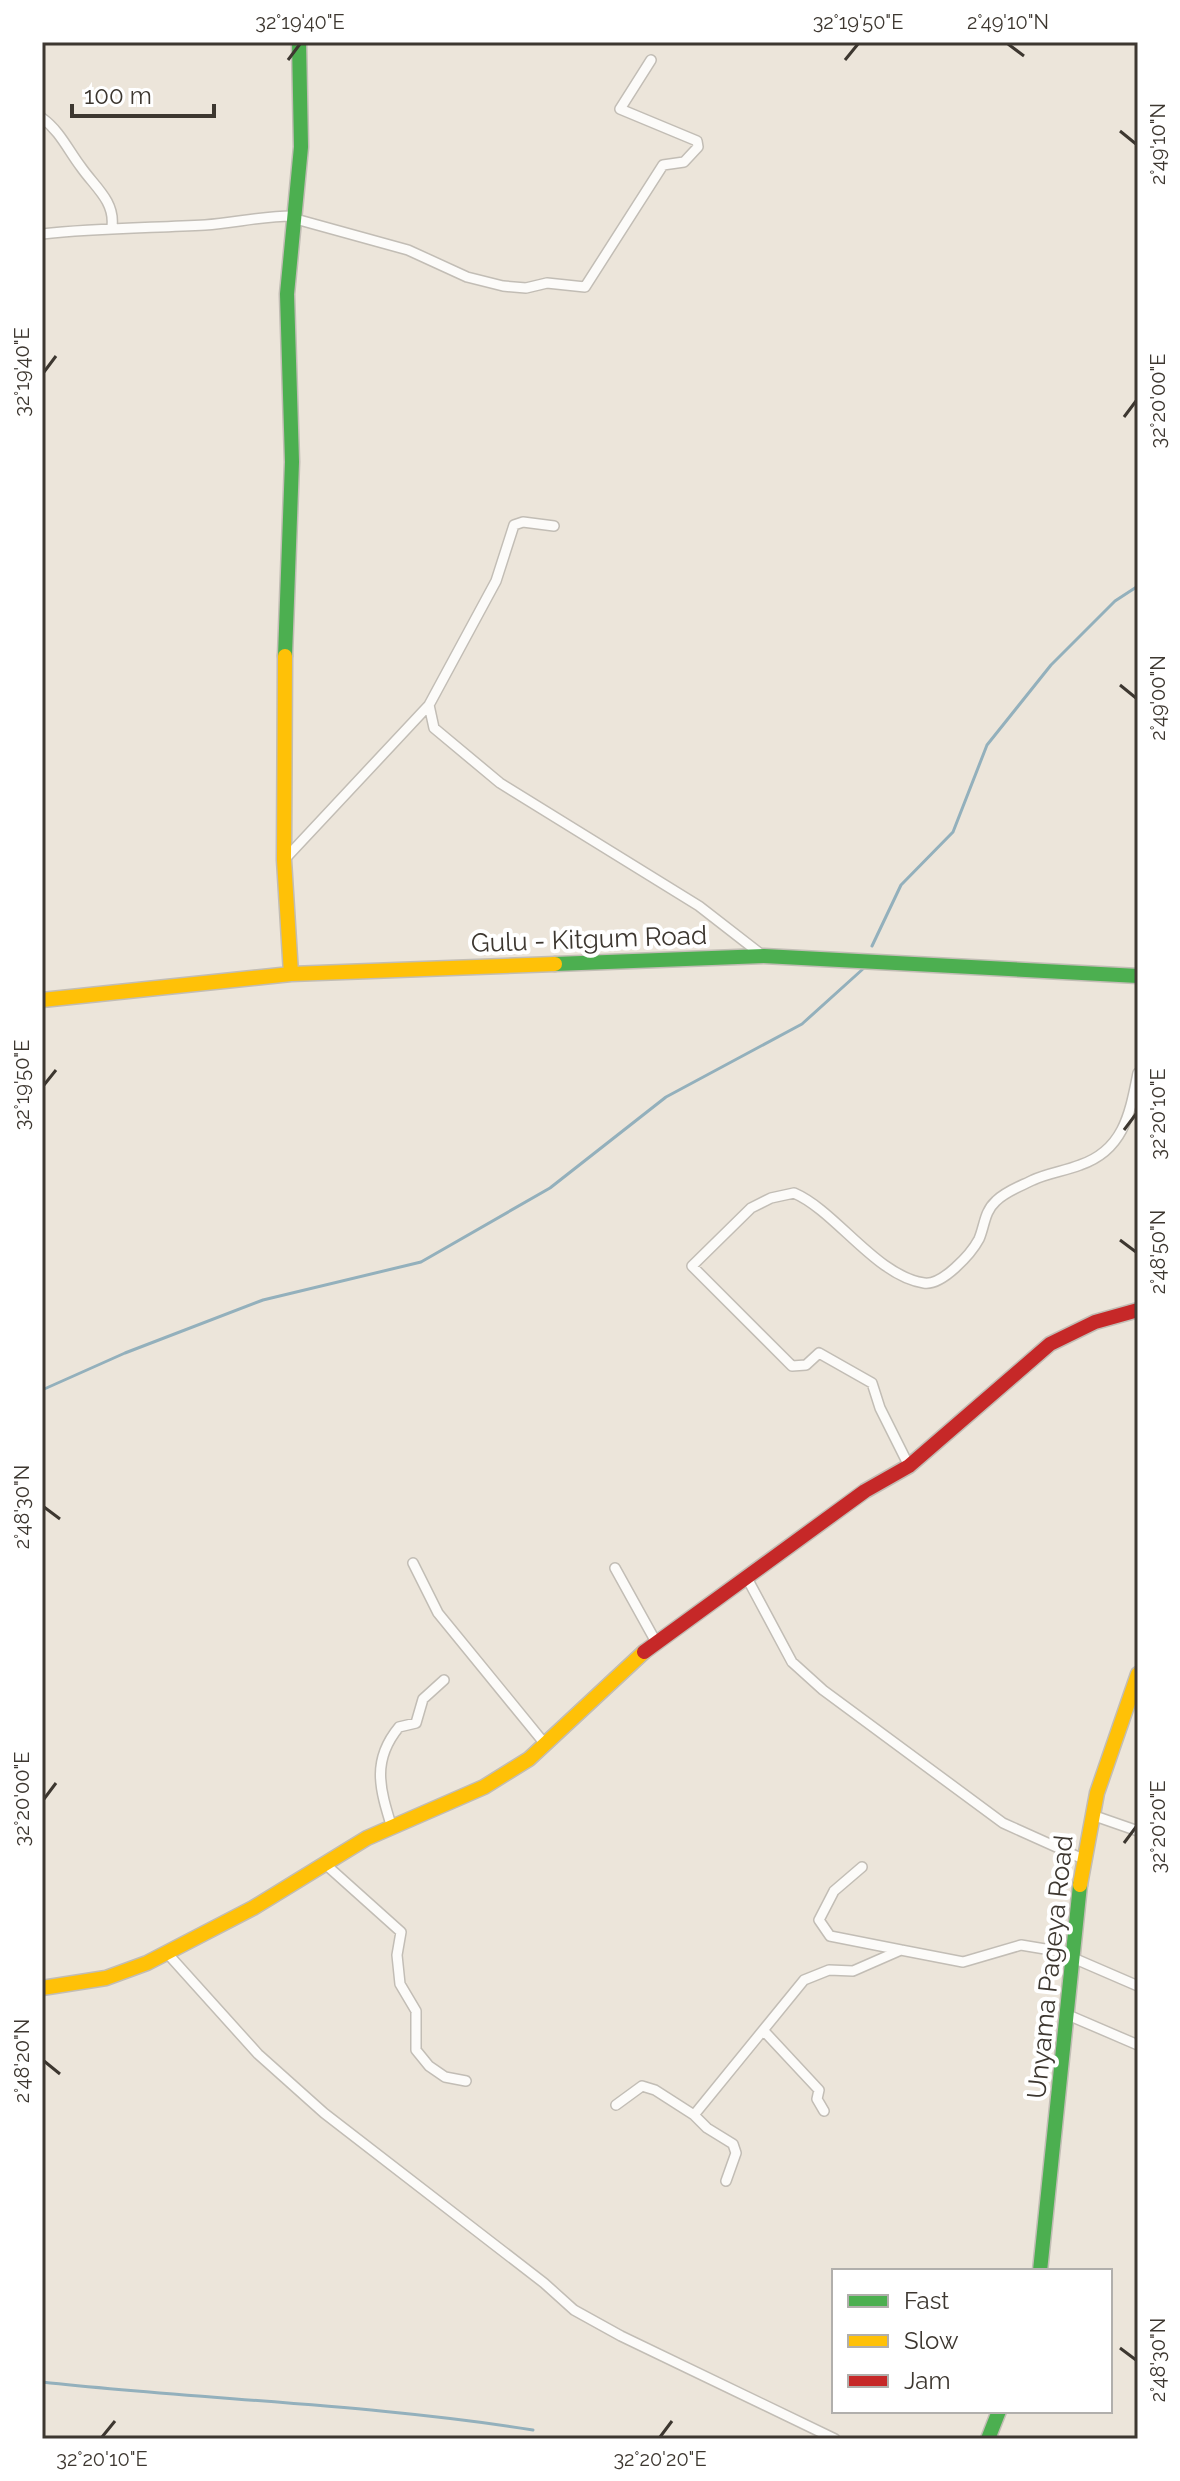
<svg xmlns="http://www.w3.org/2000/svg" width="1180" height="2481" font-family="Raleway,sans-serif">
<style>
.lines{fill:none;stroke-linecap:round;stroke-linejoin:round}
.stream{stroke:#93b0bc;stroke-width:3}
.street-casing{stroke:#c2bdb5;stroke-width:12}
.fast-casing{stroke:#c2bdb5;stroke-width:17}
.slow-casing{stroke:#c2bdb5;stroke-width:17}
.jam-casing{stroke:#c2bdb5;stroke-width:17}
.street{stroke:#fcfbf9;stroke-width:9}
.fast{stroke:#4caf50;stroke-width:14}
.slow{stroke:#ffc107;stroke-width:14}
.jam{stroke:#c62828;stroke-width:14}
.ticks{fill:none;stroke:#3d3730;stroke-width:3}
.labels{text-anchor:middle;stroke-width:8;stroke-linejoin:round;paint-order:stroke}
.street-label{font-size:26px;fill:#3d3730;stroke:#fff}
.neatline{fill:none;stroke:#3d3730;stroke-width:3}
.ticks-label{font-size:20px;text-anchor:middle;fill:#3d3730}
</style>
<rect width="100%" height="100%" fill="#ece5da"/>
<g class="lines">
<!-- stream -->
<path class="stream" d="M872 946 901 885 953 832 987 745 1051 665 1115 601 1138 586
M42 1390 125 1353 263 1300 421 1262 550 1188 666 1097 802 1024 864 968
M42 2382C206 2400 370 2404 533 2430"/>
<defs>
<path id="street" d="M42 118C60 131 68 150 81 167 94 186 115 201 112 226
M292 218 408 250 467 277 503 286 526 288 547 283 585 287 663 165 684 162 698 147 697 141 620 109 651 60
M42 234C97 228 150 228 205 225 234 223 263 216 292 216
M429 705 434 728 500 783 699 906 762 955
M284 860 429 705 496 581 514 525 523 522 554 526
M909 1466 880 1408 872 1383 819 1353 806 1365 792 1366 692 1266 751 1208 771 1198 794 1193C836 1211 876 1276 924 1283 942 1286 971 1254 979 1239 985 1225 984 1212 996 1201 1006 1191 1021 1186 1033 1180 1048 1173 1065 1171 1080 1165 1124 1150 1130 1113 1138 1073
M413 1563 438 1613 545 1744
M615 1568 656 1642
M747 1578 792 1662 823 1690 1003 1823 1083 1859
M1092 1815 1138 1831
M392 1828C380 1789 371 1761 399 1727L416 1723 423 1699 444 1680
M324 1863 401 1932 397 1955 400 1984 416 2011V2050L429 2066 445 2077 466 2081
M862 1867 834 1891 819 1920 830 1936 901 1950
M167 1953 258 2054 324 2113 544 2283 574 2310 621 2336 835 2439
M1068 2015 1138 2045
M764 2031 819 2090 817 2099 824 2111
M616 2105 642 2086 655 2090 694 2115
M726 2181 736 2153 733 2144 707 2128 694 2115 804 1980 829 1970 853 1971 901 1950 963 1962 1021 1945 1057 1951 1138 1986"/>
<path id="fast" d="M285 656 292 462 287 294 301 147 299 42
M555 964 764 956 1138 976
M1040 2271 1080 1885
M988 2439 999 2411"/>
<path id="slow" d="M285 656 284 860 291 974
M42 1000 291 974 555 964
M1080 1885 1097 1793 1138 1674
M42 1988 106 1978 147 1963 253 1908 367 1838 484 1787 529 1759 644 1652"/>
<path id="jam" d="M644 1652 865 1491 909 1466 1050 1344 1095 1322 1138 1310"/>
</defs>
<!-- street casing -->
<use href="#street" class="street-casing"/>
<!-- fast casing -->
<use href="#fast" class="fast-casing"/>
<!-- slow casing -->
<use href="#slow" class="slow-casing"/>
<!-- jam casing -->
<use href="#jam" class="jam-casing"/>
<!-- street -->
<use href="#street" class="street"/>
<!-- fast -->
<use href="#fast" class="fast"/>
<!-- slow -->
<use href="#slow" class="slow"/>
<!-- jam -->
<use href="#jam" class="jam"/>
</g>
<!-- ticks -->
<path class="ticks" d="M1008 44 1024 56M288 60 300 44M845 60 858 44M1120 131 1136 144M44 372 56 356M1124 417 1136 401M1120 685 1136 698M44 1085 56 1070M1124 1130 1136 1114M1120 1240 1136 1252M44 1507 60 1519M44 1799 56 1783M1124 1843 1136 1827M44 2061 60 2074M1120 2348 1136 2360M102 2437 115 2421M660 2437 672 2421"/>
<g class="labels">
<!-- street labels -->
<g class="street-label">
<text transform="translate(589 939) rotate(-2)" y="9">Gulu - Kitgum Road</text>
<text transform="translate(1050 1967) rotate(-84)" y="9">Unyama Pageya Road</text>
</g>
</g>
<!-- border -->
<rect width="1180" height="2481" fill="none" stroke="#ffffff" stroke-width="88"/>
<!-- legend -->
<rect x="832" y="2269" width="280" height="144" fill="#ffffff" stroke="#b1afac" stroke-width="2"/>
<rect x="848" y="2295" width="40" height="12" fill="#4caf50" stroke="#b1afac" stroke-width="2"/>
<text x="904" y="2309" font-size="24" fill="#3d3730">Fast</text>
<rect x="848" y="2335" width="40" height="12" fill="#ffc107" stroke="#b1afac" stroke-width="2"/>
<text x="904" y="2349" font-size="24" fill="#3d3730">Slow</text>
<rect x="848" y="2375" width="40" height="12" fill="#c62828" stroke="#b1afac" stroke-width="2"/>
<text x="904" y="2389" font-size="24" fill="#3d3730">Jam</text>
<!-- scale -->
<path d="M72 104v12h142v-12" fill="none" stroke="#3d3730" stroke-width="4"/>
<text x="84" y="104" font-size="24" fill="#3d3730" stroke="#ffffff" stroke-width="6" paint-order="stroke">100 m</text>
<rect x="44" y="44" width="1092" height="2393" class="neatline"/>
<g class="ticks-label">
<text x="300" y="29">32°19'40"E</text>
<text x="858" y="29">32°19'50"E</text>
<text x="1008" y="29">2°49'10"N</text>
<text transform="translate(1158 144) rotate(-90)" y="7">2°49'10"N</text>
<text transform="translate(22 372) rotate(-90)" y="7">32°19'40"E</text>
<text transform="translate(1158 401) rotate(-90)" y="7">32°20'00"E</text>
<text transform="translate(1158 698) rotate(-90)" y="7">2°49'00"N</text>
<text transform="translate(22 1085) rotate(-90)" y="7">32°19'50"E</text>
<text transform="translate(1158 1114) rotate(-90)" y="7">32°20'10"E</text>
<text transform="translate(1158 1252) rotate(-90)" y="7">2°48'50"N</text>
<text transform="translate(22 1507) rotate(-90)" y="7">2°48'30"N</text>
<text transform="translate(22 1799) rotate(-90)" y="7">32°20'00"E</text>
<text transform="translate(1158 1827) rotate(-90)" y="7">32°20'20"E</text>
<text transform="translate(22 2061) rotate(-90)" y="7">2°48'20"N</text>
<text transform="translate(1158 2360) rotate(-90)" y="7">2°48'30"N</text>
<text x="102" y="2466">32°20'10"E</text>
<text x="660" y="2466">32°20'20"E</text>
</g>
</svg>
